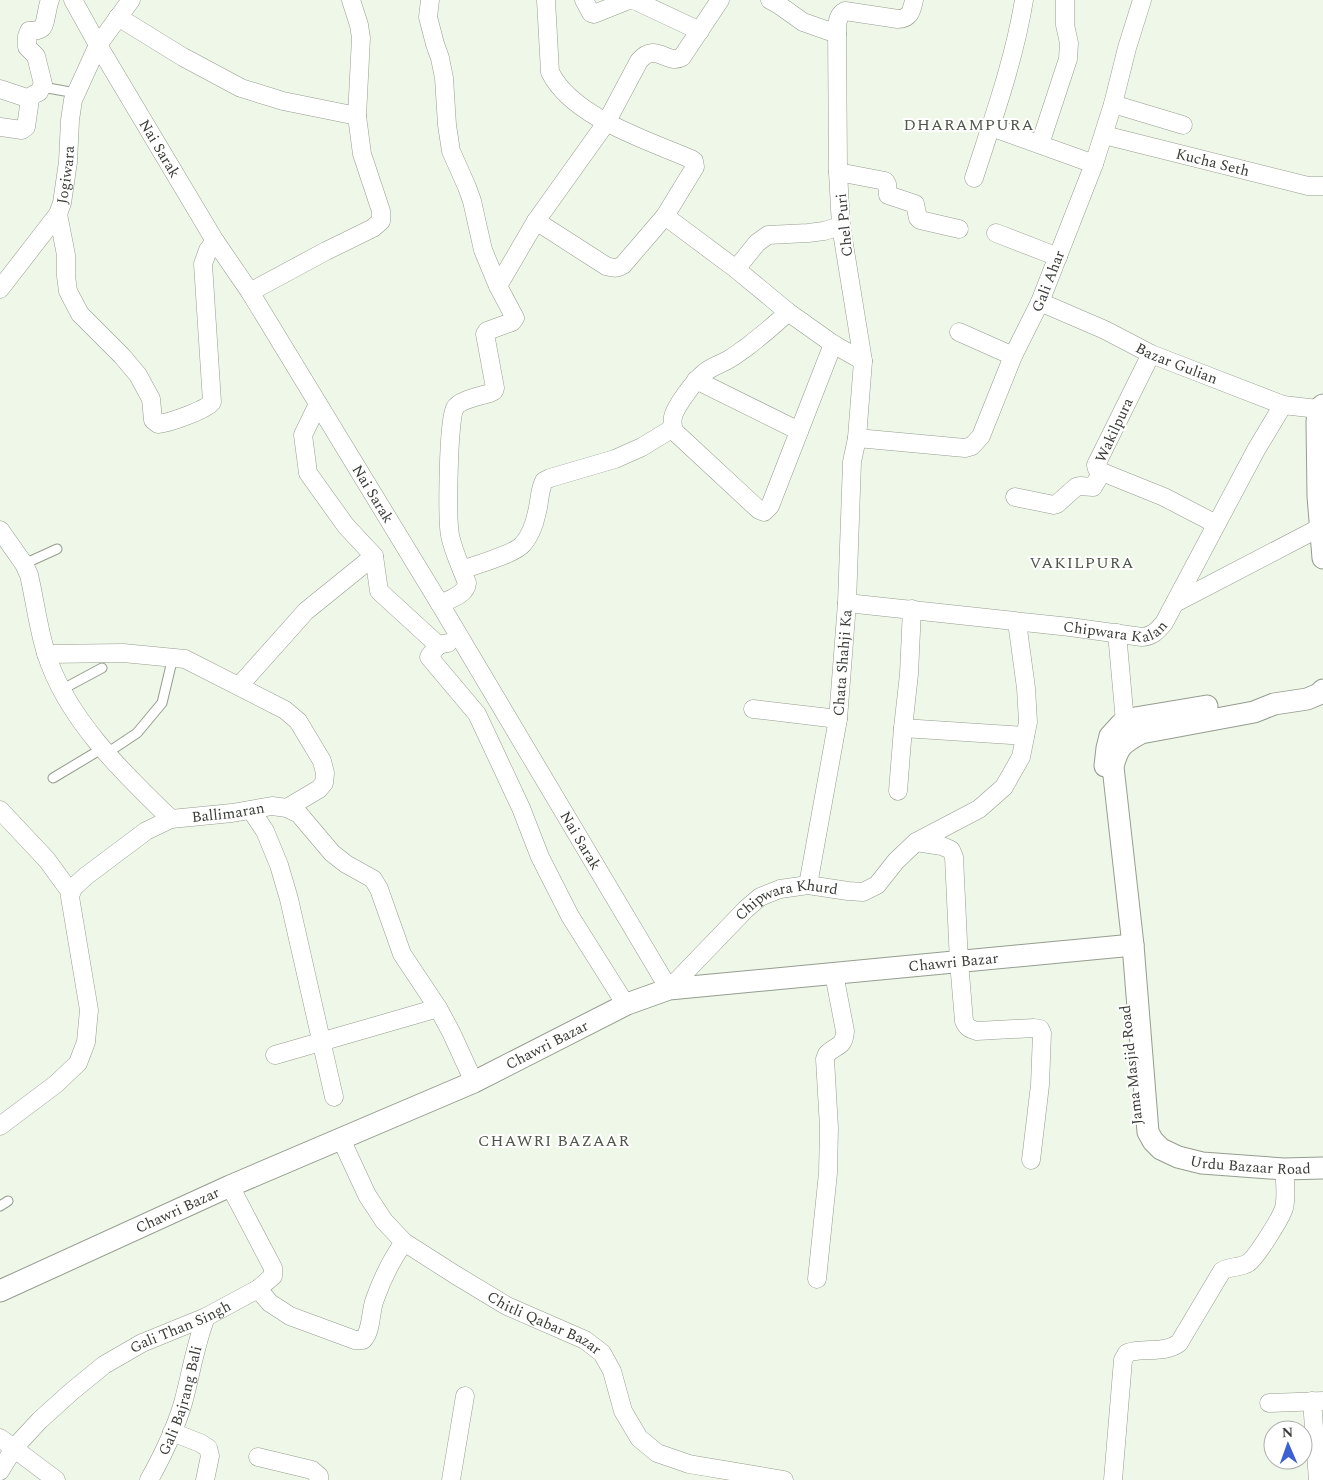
<svg xmlns="http://www.w3.org/2000/svg" width="1323" height="1480" font-family="Spectral,serif">
<style>
.lines{fill:none;stroke-linecap:round;stroke-linejoin:round}
.service-casing{stroke:#959d8f;stroke-width:11}
.minor-casing{stroke:#959d8f;stroke-width:19}
.tertiary-casing{stroke:#959d8f;stroke-width:23}
.service{stroke:#fff;stroke-width:9}
.minor{stroke:#fff;stroke-width:18}
.tertiary{stroke:#fff;stroke-width:21}
.labels{text-anchor:middle;stroke-width:4;stroke-linejoin:round;paint-order:stroke}
.street-label{font-size:15px;fill:#393c36;stroke:#fff}
.neighbourhood-label{font-size:16px;letter-spacing:1px;fill:#4f574a;stroke:#fff}
</style>
<rect width="100%" height="100%" fill="#eff7e8"/>
<g class="lines">
<defs>
<path id="service" d="M42 87 76 93
M24 564 57 549
M61 690 102 668
M107 753 137 733 162 703 173 657
M53 778 103 748
M0 1206 8 1201"/>
<g id="minor">
<path id="s1" d="M73 0 98 45 215 241 250 292 440 604 669 989 746 909 760 897 780 889 808 885 848 891 863 892 877 885 896 861 916 842 979 809 1004 787 1021 757 1028 722 1026 688 1017 622"/>
<path d="M430 0 428 17 435 44 440 58 444 78 447 125 451 151 467 187 472 201 483 250 498 286"/>
<path d="M584 0 591 13 594 14 629 0"/>
<path d="M630 0 636 1 700 31"/>
<path d="M770 0 779 5 803 22 837 34"/>
<path d="M118 17 183 57 241 88 283 101 357 116"/>
<path d="M0 89 30 99"/>
<path d="M1113 104 1183 125"/>
<path d="M0 127 22 130 26 127 30 99 33 95 39 92 43 84 36 56 27 47V36L29 31C32 31 39 30 42 28 46 24 47 6 50 0"/>
<path d="M991 127 1094 164"/>
<path id="s2" d="M1104 135 1308 186H1323"/>
<path d="M1040 144 1068 59 1069 43 1065 25V0"/>
<path d="M838 172 885 181 887 184 888 195 915 204 918 218 920 220 959 229"/>
<path d="M974 178C993 119 1014 61 1024 0"/>
<path d="M58 214 66 255V276L68 291 71 297 80 314 122 356 138 375 151 399 153 420 158 424C169 423 206 410 212 402L203 264 208 250 215 241"/>
<path d="M665 216 736 269 788 312 833 344 863 361"/>
<path d="M536 221 606 266C613 268 616 269 623 265L665 216 695 167 694 161 691 159C647 140 572 117 550 72L546 0"/>
<path d="M996 233 1058 257"/>
<path d="M736 269 757 243 768 235 808 233 824 231 841 226"/>
<path id="s3" d="M0 289 58 214 62 203 68 162 70 120 73 100 98 45 131 0"/>
<path d="M250 292 326 251 373 228 381 221V211L362 154 357 116 361 38 359 25 351 0"/>
<path id="s4" d="M1040 302 1105 330 1151 354 1283 405 1318 409"/>
<path d="M788 312C775 325 761 336 747 347 741 351 736 355 731 358 722 364 712 366 704 373 695 380 675 407 673 417 672 423 672 427 675 432L759 510 764 512 770 506 833 344"/>
<path d="M959 332 1013 356"/>
<path d="M1151 354 1096 465 1097 469 1102 472 1164 497 1216 524"/>
<path d="M696 380 799 431"/>
<path d="M318 404 303 435 308 473 346 526 374 556 379 591 438 645 448 643"/>
<path id="s5" d="M857 438 965 448 972 446 981 436 1013 356 1040 302 1094 164 1113 104 1127 48 1142 0"/>
<path d="M1015 497 1054 505 1057 504 1076 487 1080 486 1093 487 1102 472"/>
<path id="s6" d="M0 530 24 564 29 575C35 601 38 627 46 653 66 718 123 773 171 819L232 813 272 806 287 808 299 814 332 853 346 864 373 879 379 889 402 954 438 1008 451 1032 474 1082"/>
<path d="M462 570C475 565 515 554 523 544 530 536 535 522 537 512 540 501 539 491 544 481L550 478 615 459 642 447 673 428"/>
<path id="s7" d="M847 603 1070 627 1142 637C1153 636 1157 631 1164 623L1256 450 1283 405"/>
<path d="M1175 603 1321 527"/>
<path d="M440 604C450 599 466 595 467 583 461 567 453 551 450 535 447 520 448 419 455 408 459 400 481 396 490 393L494 391 495 388 485 334 487 331 512 322 515 318 498 286 536 221 606 123 639 61C656 41 667 66 682 57L720 0"/>
<path d="M1117 633 1125 722"/>
<path d="M438 645 429 657 477 714 521 808 540 857 570 916 626 1005"/>
<path d="M46 654 123 653 185 659 285 710 298 721 322 761 325 773 324 783 319 789 287 808"/>
<path d="M239 686 306 611 374 556"/>
<path d="M753 709 838 719"/>
<path d="M903 728 1025 736"/>
<path d="M898 791 903 728 909 674 912 609"/>
<path d="M0 810 47 860 71 893"/>
<path d="M251 810 265 831 279 865 289 899 334 1097"/>
<path d="M916 842 942 846 951 850 954 857 959 962 964 1021C967 1028 970 1029 977 1031L1034 1028 1040 1029 1042 1033 1040 1085 1031 1160"/>
<path id="s8" d="M808 885 838 719 847 603 852 462 857 438 863 361 841 226 838 172 837 26C838 19 839 14 845 11L898 19C910 19 912 10 914 0"/>
<path d="M275 1055 438 1008"/>
<path d="M0 1126 56 1084 78 1063 86 1042 89 1010 70 897 71 893 74 887 86 876 146 831 171 819"/>
<path id="s9" d="M341 1139 367 1195 384 1221 404 1242 454 1274 507 1306 585 1340 602 1353 612 1371 623 1411 639 1438 657 1453 689 1464 784 1480"/>
<path d="M817 1279 828 1173 829 1128 825 1059 827 1054C837 1044 844 1048 845 1031L834 974"/>
<path d="M258 1289 270 1303 290 1316 355 1340H363C372 1331 370 1311 375 1299 382 1279 392 1259 404 1242"/>
<path d="M1312 1401 1318 1480"/>
<path d="M1269 1403 1323 1401"/>
<path d="M172 1432 200 1443 208 1448 210 1456 205 1480"/>
<path d="M0 1438 56 1480"/>
<path d="M258 1457 312 1470 319 1476V1480"/>
<path id="s10" d="M0 1471 14 1448 40 1420 71 1392 104 1365 142 1343 206 1317 258 1289 273 1276V1268L230 1186"/>
<path id="s11" d="M149 1480C163 1455 175 1430 183 1403 191 1374 195 1345 206 1317"/>
<path d="M451 1480 465 1396"/>
<path d="M1113 1480 1123 1360 1127 1353C1145 1347 1164 1354 1179 1343L1222 1271C1230 1266 1240 1268 1248 1263 1256 1258 1281 1218 1284 1208 1287 1196 1285 1181 1284 1169"/>
</g>
<g id="tertiary">
<path d="M1323 405 1318 409 1317 422 1318 496 1323 558"/>
<path id="s12" d="M1323 690 1319 694 1307 699 1274 704 1254 712 1141 733C1123 743 1118 746 1113 767L1133 945 1148 1132 1153 1141 1161 1149 1178 1157 1202 1163 1284 1169 1323 1168"/>
<path d="M1105 766 1107 748 1110 736 1121 724 1135 718 1207 706"/>
<path id="s13" d="M0 1291 230 1186 474 1082 627 1004 669 989 1133 945"/>
</g>
</defs>
<!-- service casing -->
<use href="#service" class="service-casing"/>
<!-- minor casing -->
<use href="#minor" class="minor-casing"/>
<!-- tertiary casing -->
<use href="#tertiary" class="tertiary-casing"/>
<!-- service -->
<use href="#service" class="service"/>
<!-- minor -->
<use href="#minor" class="minor"/>
<!-- tertiary -->
<use href="#tertiary" class="tertiary"/>
</g>
<g class="labels">
<!-- street labels -->
<g class="street-label">
<text dy="5" stroke="none"><textPath href="#s1" startOffset="172">Nai Sarak</textPath></text>
<text dy="5" stroke="none"><textPath href="#s2" startOffset="112">Kucha Seth</textPath></text>
<text dy="5" stroke="none"><textPath href="#s3" startOffset="135">Jogiwara</textPath></text>
<text transform="translate(844 225) rotate(-96)" y="5">Chel Puri</text>
<text dy="5" stroke="none"><textPath href="#s5" startOffset="298">Gali Ahar</textPath></text>
<text dy="5" stroke="none"><textPath href="#s4" startOffset="150">Bazar Gulian</textPath></text>
<text transform="translate(1114 430) rotate(-65)" y="5">Wakilpura</text>
<text dy="5" stroke="none"><textPath href="#s1" startOffset="578">Nai Sarak</textPath></text>
<text dy="5" stroke="none"><textPath href="#s7" startOffset="271">Chipwara Kalan</textPath></text>
<text dy="5" stroke="none"><textPath href="#s8" startOffset="225">Chata Shahji Ka</textPath></text>
<text dy="5" stroke="none"><textPath href="#s6" startOffset="401">Ballimaran</textPath></text>
<text dy="5" stroke="none"><textPath href="#s1" startOffset="982">Nai Sarak</textPath></text>
<text dy="5" stroke="none"><textPath href="#s1" startOffset="1309">Chipwara Khurd</textPath></text>
<text dy="5" stroke="none"><textPath href="#s13" startOffset="1020">Chawri Bazar</textPath></text>
<text dy="5" stroke="none"><textPath href="#s13" startOffset="600">Chawri Bazar</textPath></text>
<text transform="translate(1131 1065) rotate(-96)" y="5">Jama Masjid Road</text>
<text dy="5" stroke="none"><textPath href="#s12" startOffset="715">Urdu Bazaar Road</textPath></text>
<text dy="5" stroke="none"><textPath href="#s13" startOffset="195">Chawri Bazar</textPath></text>
<text dy="5" stroke="none"><textPath href="#s9" startOffset="284">Chitli Qabar Bazar</textPath></text>
<text dy="5" stroke="none"><textPath href="#s10" startOffset="235">Gali Than Singh</textPath></text>
<text dy="5" stroke="none"><textPath href="#s11" startOffset="86">Gali Bajrang Bali</textPath></text>
</g>
<!-- neighbourhood labels -->
<g class="neighbourhood-label">
<text x="969" y="130">DHARAMPURA</text>
<text x="1082" y="568">VAKILPURA</text>
<text x="554" y="1146">CHAWRI BAZAAR</text>
</g>
</g>
<!-- north arrow -->
<g transform="translate(1288 1445) rotate(358)"><circle r="24" fill="#ffffff" stroke="#b0b1af"/>
<path d="M0-4L9 19L0 12L-9 19Z" fill="#3d61d2"/>
<text y="-8" font-size="14" font-weight="bold" text-anchor="middle" fill="#393c36">N</text>
</g>
</svg>
